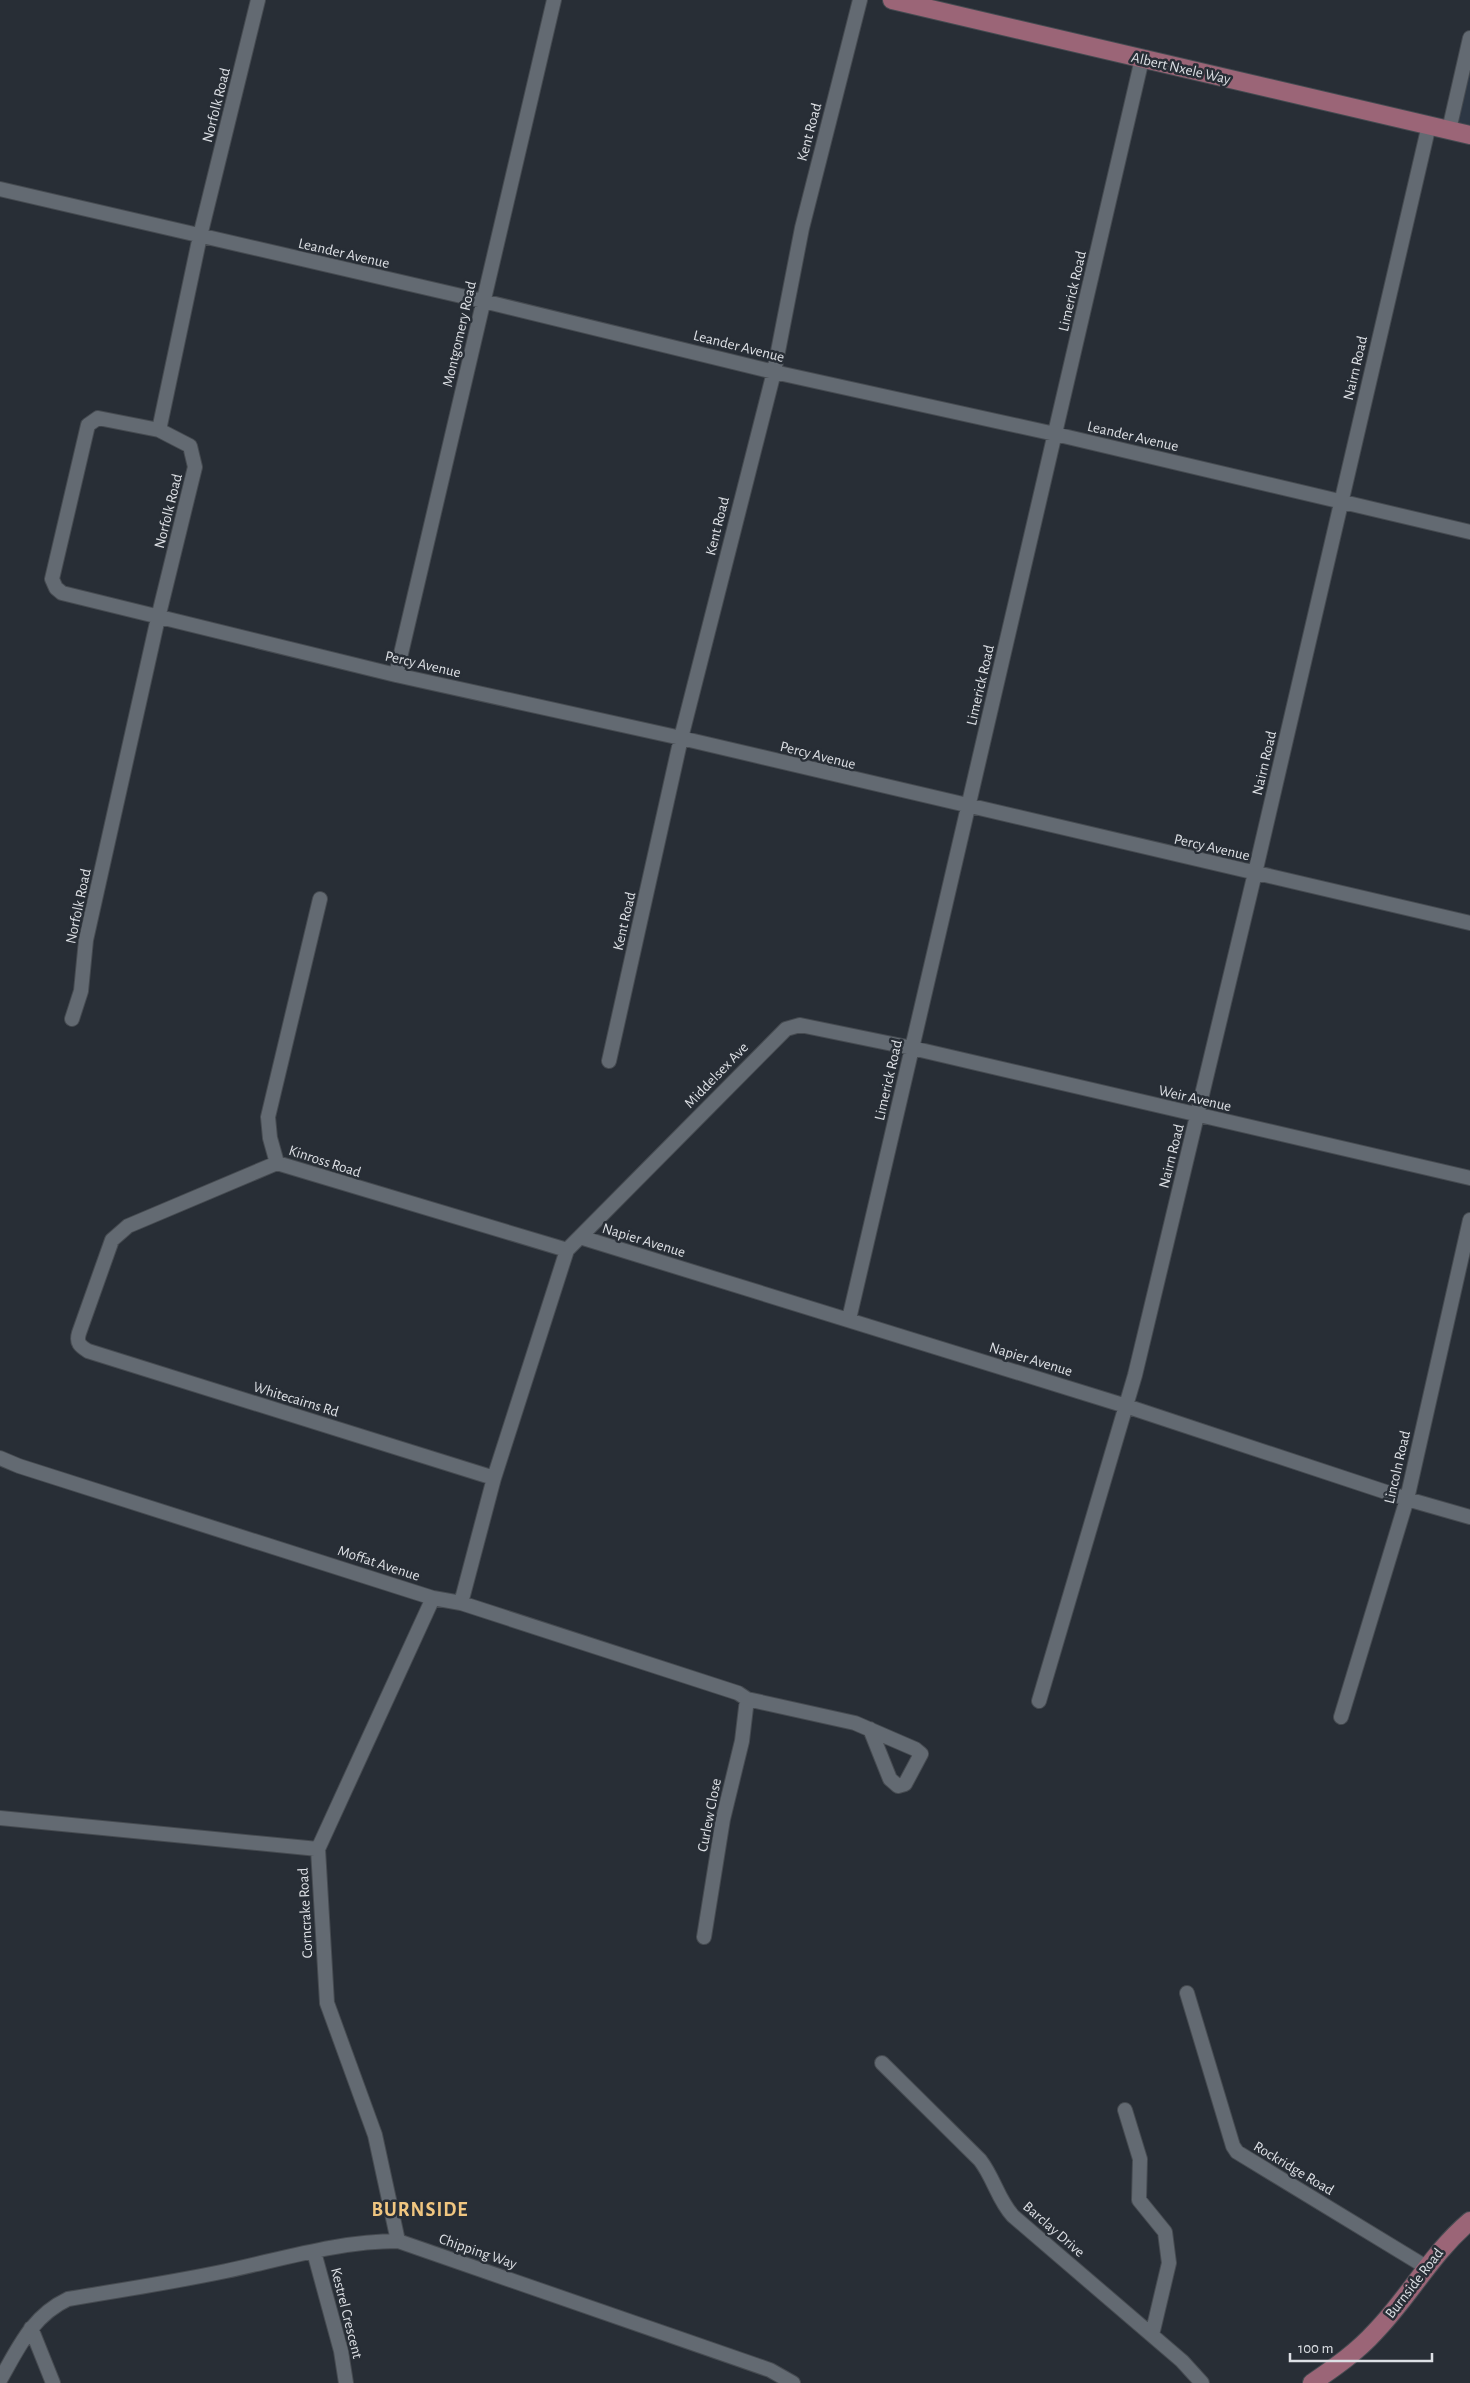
<svg xmlns="http://www.w3.org/2000/svg" width="1470" height="2383" font-family="'Alegreya Sans',sans-serif">
<style>
.built{fill:#2d3744}
.lines{fill:none;stroke-linecap:round;stroke-linejoin:round}
.minor-casing{stroke:#464b51;stroke-width:16}
.major-casing{stroke:#464b51;stroke-width:20}
.minor{stroke:#636a72;stroke-width:14}
.major{stroke:#9b6577;stroke-width:18}
.labels{text-anchor:middle;stroke-width:5;stroke-linejoin:round;paint-order:stroke}
.street-label{font-size:15px;fill:#dde0e5;stroke:#282e36}
.district-label{font-size:20px;font-weight:bold;letter-spacing:1px;fill:#f0c680;stroke:#282e36}
</style>
<rect width="100%" height="100%" fill="#282e36"/>
<!-- built -->
<path class="built" d="M1470 32V138L1446 132Z"/>
<g class="lines">
<defs>
<path id="minor" d="M1449 130 1470 38
M0 189 483 301 774 372 1055 434 1470 532
M159 430 98 418 88 425 52 579 56 588 62 593 396 675 681 738 1470 923
M396 675 554 0
M320 899 268 1117 270 1138 277 1163 567 1250
M72 1019 81 991 86 940 158 618 195 467 190 446 159 430 200 236 258 0
M609 1061 681 738 774 372 802 228 860 0
M277 1163 128 1226 112 1240 79 1333C76 1343 80 1346 88 1351L494 1478
M580 1237 1126 1406 1407 1499 1470 1517
M849 1319 1142 59
M0 1458 19 1466 433 1598 461 1603 738 1693 747 1699 855 1723 915 1749 921 1754 905 1784 898 1786 890 1779 870 1729
M461 1603 494 1478 567 1250 786 1029 800 1025 912 1048 1470 1178
M1039 1701 1135 1375 1255 873 1429 125
M1341 1717 1407 1499 1470 1220
M0 1818 318 1849
M704 1937 723 1819 742 1741 747 1699
M1187 1993 1233 2146 1237 2152 1426 2267
M882 2063 980 2160C994 2178 998 2200 1013 2216L1182 2361 1202 2383
M1125 2110 1140 2159 1139 2200 1165 2232 1169 2263 1152 2335
M398 2241 375 2135 327 2003 318 1849 433 1598
M314 2252 341 2351 346 2383
M31 2328 53 2383
M0 2380C19 2347 32 2316 68 2299 121 2290 174 2282 226 2271 282 2259 340 2241 398 2241L770 2370 793 2383"/>
<path id="major" d="M892 0 1470 135
M1312 2383C1335 2367 1357 2352 1375 2332 1410 2296 1431 2254 1470 2221"/>
</defs>
<!-- minor casing -->
<use href="#minor" class="minor-casing"/>
<!-- major casing -->
<use href="#major" class="major-casing"/>
<!-- minor -->
<use href="#minor" class="minor"/>
<!-- major -->
<use href="#major" class="major"/>
</g>
<g class="labels">
<!-- street labels -->
<g class="street-label">
<text transform="translate(1181 68) rotate(13)" y="5">Albert Nxele Way</text>
<text transform="translate(216 105) rotate(-76)" y="5">Norfolk Road</text>
<text transform="translate(809 132) rotate(-75)" y="5">Kent Road</text>
<text transform="translate(344 253) rotate(13)" y="5">Leander Avenue</text>
<text transform="translate(1072 291) rotate(-77)" y="5">Limerick Road</text>
<text transform="translate(459 334) rotate(-77)" y="5">Montgomery Road</text>
<text transform="translate(739 346) rotate(14)" y="5">Leander Avenue</text>
<text transform="translate(1355 368) rotate(-77)" y="5">Nairn Road</text>
<text transform="translate(1133 436) rotate(13)" y="5">Leander Avenue</text>
<text transform="translate(168 511) rotate(-76)" y="5">Norfolk Road</text>
<text transform="translate(717 526) rotate(-76)" y="5">Kent Road</text>
<text transform="translate(423 664) rotate(13)" y="5">Percy Avenue</text>
<text transform="translate(980 685) rotate(-77)" y="5">Limerick Road</text>
<text transform="translate(818 755) rotate(14)" y="5">Percy Avenue</text>
<text transform="translate(1264 763) rotate(-77)" y="5">Nairn Road</text>
<text transform="translate(1212 847) rotate(13)" y="5">Percy Avenue</text>
<text transform="translate(78 906) rotate(-78)" y="5">Norfolk Road</text>
<text transform="translate(624 921) rotate(-77)" y="5">Kent Road</text>
<text transform="translate(716 1075) rotate(-46)" y="5">Middelsex Ave</text>
<text transform="translate(888 1080) rotate(-77)" y="5">Limerick Road</text>
<text transform="translate(1195 1098) rotate(13)" y="5">Weir Avenue</text>
<text transform="translate(1171 1156) rotate(-76)" y="5">Nairn Road</text>
<text transform="translate(325 1161) rotate(18)" y="5">Kinross Road</text>
<text transform="translate(644 1240) rotate(17)" y="5">Napier Avenue</text>
<text transform="translate(1031 1359) rotate(17)" y="5">Napier Avenue</text>
<text transform="translate(296 1399) rotate(17)" y="5">Whitecairns Rd</text>
<text transform="translate(1397 1467) rotate(-77)" y="5">Lincoln Road</text>
<text transform="translate(379 1563) rotate(18)" y="5">Moffat Avenue</text>
<text transform="translate(709 1815) rotate(-79)" y="5">Curlew Close</text>
<text transform="translate(305 1913) rotate(-93)" y="5">Corncrake Road</text>
<text transform="translate(1294 2168) rotate(31)" y="5">Rockridge Road</text>
<text transform="translate(1054 2229) rotate(41)" y="5">Barclay Drive</text>
<text transform="translate(478 2251) rotate(19)" y="5">Chipping Way</text>
<text transform="translate(1414 2283) rotate(-52)" y="5">Burnside Road</text>
<text transform="translate(347 2313) rotate(76)" y="5">Kestrel Crescent</text>
</g>
<!-- district labels -->
<g class="district-label">
<text x="420" y="2216">BURNSIDE</text>
</g>
</g>
<!-- scale -->
<path d="M1290 2353v8h142v-8" fill="none" stroke="#dde0e5" stroke-width="2.5"/>
<text x="1298" y="2353" font-size="15" fill="#dde0e5" stroke="#282e36" stroke-width="4" paint-order="stroke">100 m</text>
</svg>
